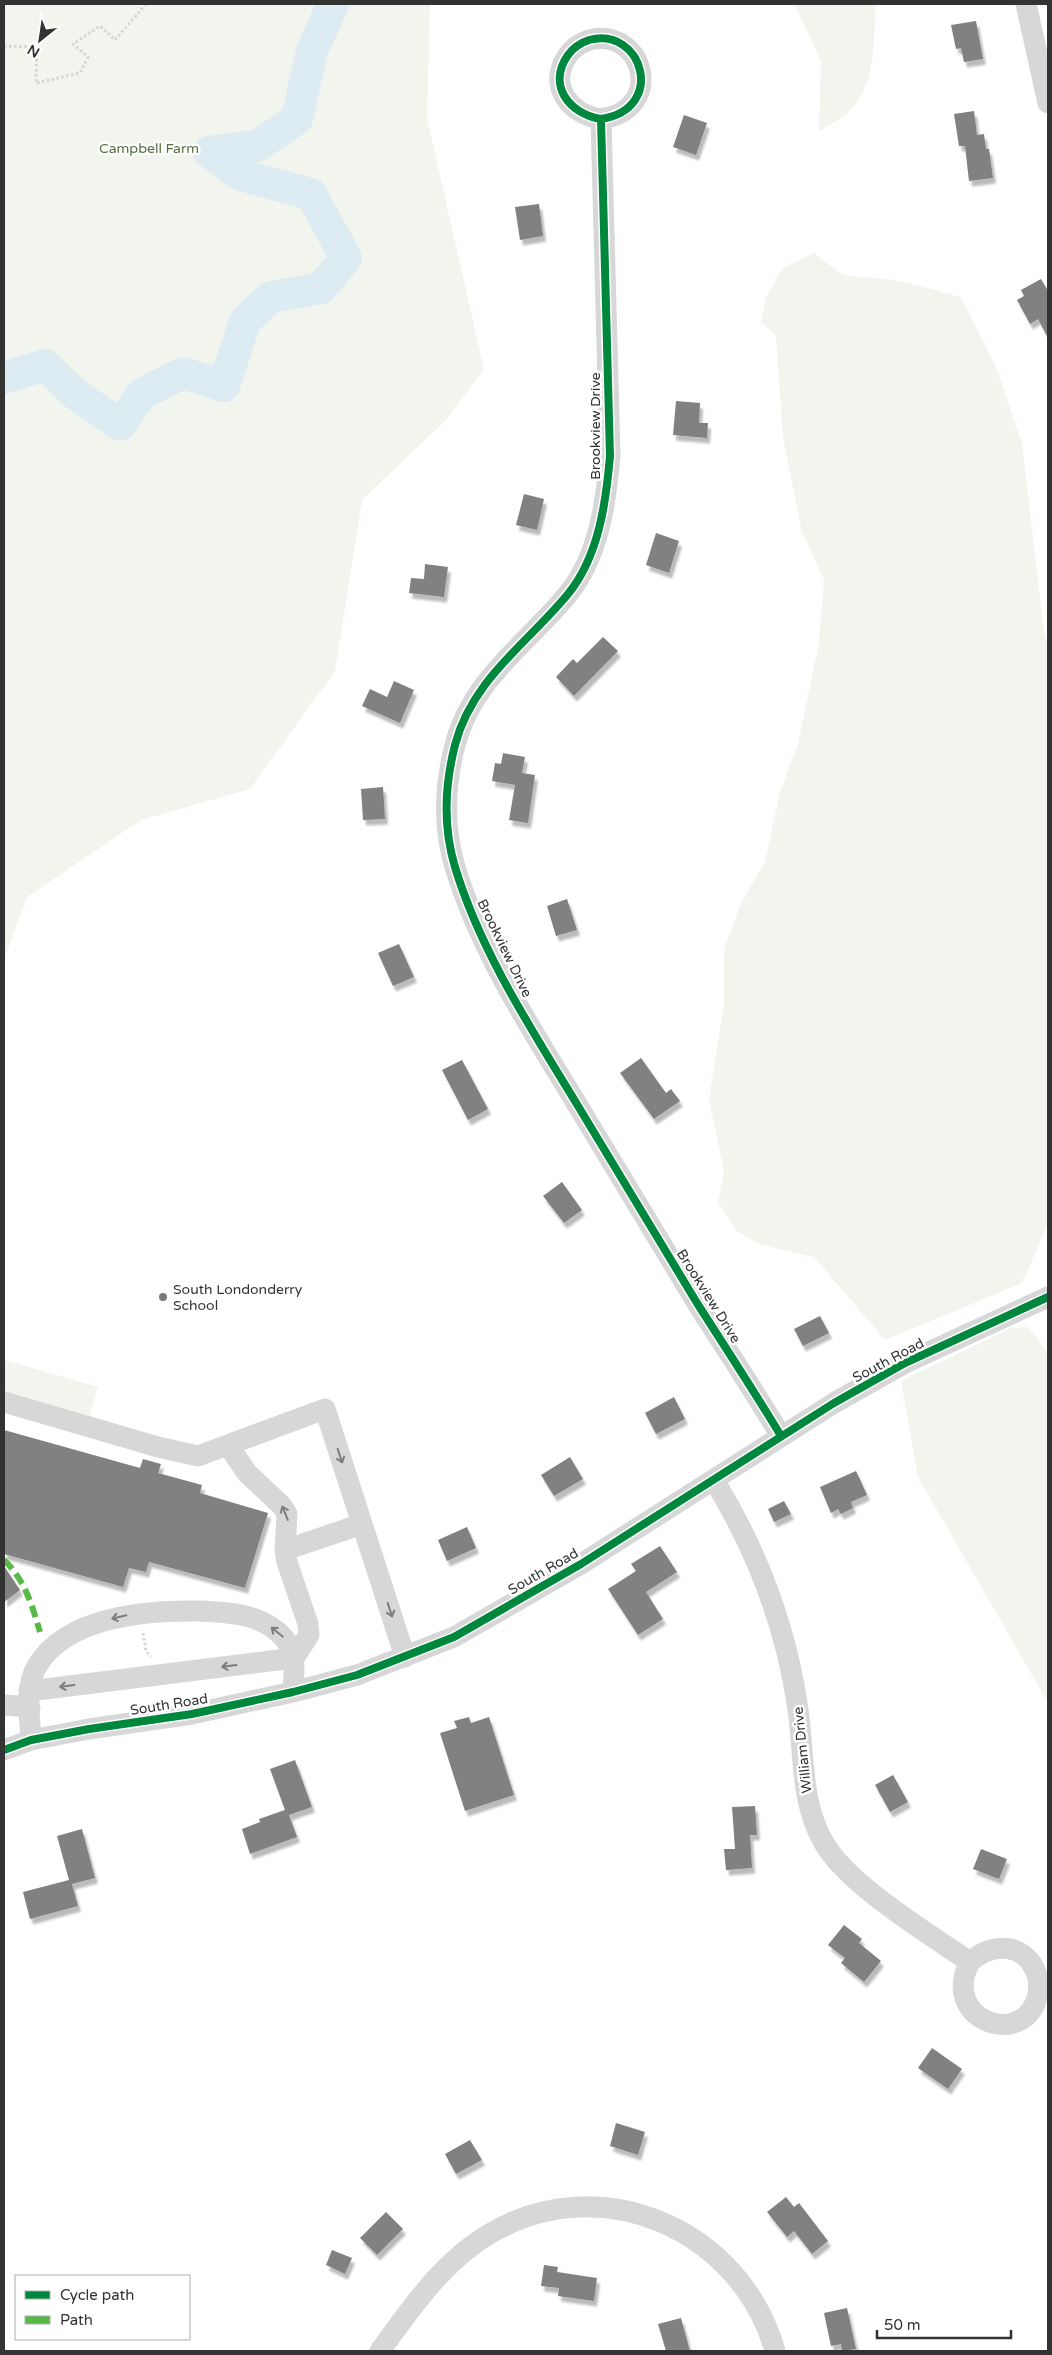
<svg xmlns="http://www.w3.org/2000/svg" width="1052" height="2355" font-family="'Varela Round',sans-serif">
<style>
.green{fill:#f1f5ed}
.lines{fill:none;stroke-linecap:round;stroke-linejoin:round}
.river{stroke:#ddebf3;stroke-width:32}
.building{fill:#818181;filter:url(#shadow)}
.path{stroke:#d6d6d6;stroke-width:3;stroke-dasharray:2.5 2.5;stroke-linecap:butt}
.minor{stroke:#d7d7d7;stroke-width:21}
.quiet{stroke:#58b947;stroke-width:6;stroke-dasharray:12 6;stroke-linecap:butt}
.cycleway-casing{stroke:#fff;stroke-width:11}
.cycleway{stroke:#00873e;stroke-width:8}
.oneway{stroke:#7d7d7d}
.poi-dot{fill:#7a7a7a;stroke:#fff;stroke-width:2}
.labels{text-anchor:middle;stroke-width:5;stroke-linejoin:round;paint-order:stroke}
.park-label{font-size:14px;fill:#56703f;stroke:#fff}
.street-label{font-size:14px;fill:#333;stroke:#fff}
.poi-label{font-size:14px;fill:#333;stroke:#fff;text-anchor:start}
</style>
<defs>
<filter id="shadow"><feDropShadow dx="3" dy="5.5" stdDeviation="1" flood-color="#0004"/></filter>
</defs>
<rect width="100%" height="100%" fill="#fff"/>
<!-- green -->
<path class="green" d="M4 4H430L427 118 484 370 445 421 362 500 335 671 250 789 141 820 27 897 4 959Z
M794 4H875C875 34 875 80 856 104 848 115 830 124 819 132L821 61Z
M814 253 843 275 900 281 961 297 997 369 1022 444 1044 633 1048 644V1224L1022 1283 885 1340 814 1257 758 1244 737 1231 718 1204 724 1171 709 1099 724 1005V949L742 901 765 862 780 792 798 744 819 643 824 580 802 532 783 437 776 336 761 322 766 297 782 269Z
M1028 1327 1048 1353V1703L918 1477 901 1381 1011 1328Z
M4 1360 98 1387 84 1434 4 1410Z"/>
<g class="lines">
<!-- river -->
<path class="river" d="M4 378 45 365 74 393 120 425 142 394 183 373 224 386 245 321 271 297 321 288 346 258 311 194 240 175 209 152 257 146 297 119 312 51 333 4"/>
</g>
<!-- building -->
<path class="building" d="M976 21 983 59 964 62 961 48 956 49 951 25Z
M974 111 977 135 984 134 986 149H989L993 178 969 181 965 146H959L954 114Z
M684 115 707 123 696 155 673 147Z
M539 204 543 236 520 240 515 207Z
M1041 279 1048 291V338L1038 319 1030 324 1017 300 1024 296 1021 290Z
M676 401 700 403 699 423H708L707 438 673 435Z
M524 494 544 499 537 530 516 525Z
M656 533 679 541 669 573 646 565Z
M425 564 448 567 444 597 409 593 411 578 424 579Z
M603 637 618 651 574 696 556 677 573 659 577 663Z
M394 681 414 690 400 723 362 706 370 689 387 697Z
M503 753 525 757 522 773 535 775 528 823 509 820 515 785 492 781 495 763 501 764Z
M383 787 385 819 363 820 361 789Z
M567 899 577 930 556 936 547 906Z
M399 944 414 977 393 986 378 953Z
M641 1058 666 1093 671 1089 680 1101 654 1119 620 1073Z
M462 1060 488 1109 468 1120 442 1070Z
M562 1182 582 1210 564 1223 543 1196Z
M820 1316 829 1333 803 1346 794 1329Z
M674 1397 685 1419 656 1434 645 1413Z
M4 1430 140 1468 143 1459 161 1464 158 1473 202 1485 200 1493 268 1513 245 1588 149 1562 146 1572 129 1568 123 1587 4 1554Z
M570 1457 583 1479 554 1496 541 1475Z
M856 1471 867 1495 851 1502 853 1508 841 1514 838 1509 831 1513 820 1487Z
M784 1501 791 1514 774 1522 768 1509Z
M467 1527 476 1548 447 1561 438 1540Z
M660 1546 677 1572 646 1592 663 1619 638 1635 608 1589 636 1571 631 1564Z
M4 1566 20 1590 4 1602Z
M469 1717 471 1723 489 1717 514 1795 465 1811 440 1733 457 1728 454 1721Z
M295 1760 312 1807 289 1815 297 1837 250 1854 242 1829 260 1822 259 1819 285 1810 270 1769Z
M893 1775 908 1802 890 1812 875 1785Z
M755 1806 757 1835H750L752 1868 726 1870 724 1849H735L732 1807Z
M82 1829 95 1878 72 1884 78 1906 30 1919 23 1892 69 1880 57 1836Z
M981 1849 1007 1859 999 1879 973 1869Z
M844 1925 862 1939 859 1943 881 1961 864 1982 841 1963 845 1958 828 1945Z
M932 2048 962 2069 948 2089 918 2068Z
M616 2123 645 2132 638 2155 610 2146Z
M470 2140 482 2160 456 2174 445 2154Z
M786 2197 794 2207 799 2203 828 2241 812 2254 794 2231 787 2237 767 2212Z
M386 2212 403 2229 377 2255 360 2238Z
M332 2250 352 2258 345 2274 326 2265Z
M544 2265 558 2267 557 2272 597 2278 594 2301 558 2296 559 2288 541 2286Z
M847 2308 856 2349 842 2351 841 2344 831 2346 824 2313Z
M681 2318 690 2351H666L658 2324Z"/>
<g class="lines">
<!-- path -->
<path class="path" d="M4 46 37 47 36 83 80 73 88 57 73 44 100 26 115 40 146 4
M143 1633 146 1651 151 1657"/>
<!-- minor -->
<path class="minor" d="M1026 4 1048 103
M601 119C569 114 547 85 568 55 573 48 580 43 589 40 643 26 667 109 601 119L610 456C606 502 599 556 568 594 528 643 472 679 455 745 445 784 443 827 455 867 480 950 530 1027 575 1101 616 1168 656 1236 697 1303 725 1347 754 1391 781 1436
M4 1402 158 1447 198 1456 325 1409 405 1657
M714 1480C756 1549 785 1623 797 1703 805 1750 799 1800 824 1843 848 1885 929 1934 970 1962 940 2017 1018 2049 1036 2001 1039 1993 1040 1984 1037 1975 1026 1943 993 1941 970 1962
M285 1550 362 1524
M29 1691 294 1658 309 1635 308 1624 287 1562 285 1550 287 1514 282 1506 247 1473 228 1445
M4 1705 30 1707
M31 1740C30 1716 24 1688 37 1666 67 1616 148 1610 199 1611 229 1612 263 1614 284 1638 297 1653 294 1673 293 1692
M4 1750 31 1740 89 1729 192 1714 293 1692 357 1675 454 1637 581 1564 834 1403 905 1363 1048 1297
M380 2351C411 2308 444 2260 491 2233 602 2168 741 2230 775 2351"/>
<!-- quiet -->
<path class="quiet" d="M4 1560C25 1580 32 1605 40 1632"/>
<defs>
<path id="cycleway" d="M601 119C569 114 547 85 568 55 573 48 580 43 589 40 643 26 667 109 601 119L610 456C606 502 599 556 568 594 528 643 472 679 455 745 445 784 443 827 455 867 480 950 530 1027 575 1101 616 1168 656 1236 697 1303 725 1347 754 1391 781 1436
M4 1750 31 1740 89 1729 192 1714 293 1692 357 1675 454 1637 581 1564 834 1403 905 1363 1048 1297"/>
</defs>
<!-- cycleway casing -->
<use href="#cycleway" class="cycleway-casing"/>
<!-- cycleway -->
<use href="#cycleway" class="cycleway"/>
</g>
<!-- one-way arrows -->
<defs><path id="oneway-shaft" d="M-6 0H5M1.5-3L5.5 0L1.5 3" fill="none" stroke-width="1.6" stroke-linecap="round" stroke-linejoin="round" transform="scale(1.25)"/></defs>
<g class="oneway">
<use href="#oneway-shaft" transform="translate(340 1456) rotate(72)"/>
<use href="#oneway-shaft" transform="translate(285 1513) rotate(-112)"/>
<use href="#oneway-shaft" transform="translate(390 1610) rotate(72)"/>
<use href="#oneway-shaft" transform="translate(119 1617) rotate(167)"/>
<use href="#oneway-shaft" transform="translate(277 1632) rotate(-141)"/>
<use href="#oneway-shaft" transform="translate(229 1666) rotate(173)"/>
<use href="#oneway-shaft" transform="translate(67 1686) rotate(173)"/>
</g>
<!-- markers -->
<circle class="poi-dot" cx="163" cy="1297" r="5"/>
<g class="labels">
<!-- park labels -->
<g class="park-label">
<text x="149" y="153">Campbell Farm</text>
</g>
<!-- street labels -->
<g class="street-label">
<text transform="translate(595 426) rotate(-90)" y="5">Brookview Drive</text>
<text transform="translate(505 948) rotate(64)" y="5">Brookview Drive</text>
<text transform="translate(709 1296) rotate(58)" y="5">Brookview Drive</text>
<text transform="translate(888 1360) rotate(-28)" y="5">South Road</text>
<text transform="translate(543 1571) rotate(-30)" y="5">South Road</text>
<text transform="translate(169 1704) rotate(-9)" y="5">South Road</text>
<text transform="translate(802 1750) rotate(-96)" y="5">William Drive</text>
</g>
<!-- poi labels -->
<g class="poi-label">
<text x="173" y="1294">South Londonderry<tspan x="173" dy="16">School</tspan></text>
</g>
</g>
<!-- border -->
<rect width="1052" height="2355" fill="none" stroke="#333333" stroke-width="10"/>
<!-- legend -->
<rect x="15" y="2275" width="175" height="65" fill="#ffffff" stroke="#adadad"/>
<rect x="25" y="2291" width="25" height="8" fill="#00873e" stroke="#adadad"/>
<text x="60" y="2300" font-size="15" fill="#333333">Cycle path</text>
<rect x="25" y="2316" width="25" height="8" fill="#58b947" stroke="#adadad"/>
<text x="60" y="2325" font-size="15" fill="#333333">Path</text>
<!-- north arrow -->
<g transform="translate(40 40) rotate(210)" stroke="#ffffff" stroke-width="4" paint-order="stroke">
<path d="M0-4L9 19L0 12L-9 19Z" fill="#333333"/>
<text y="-8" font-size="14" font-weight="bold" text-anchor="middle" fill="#333333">N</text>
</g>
<!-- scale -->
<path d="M877 2330v8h134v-8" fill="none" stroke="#333333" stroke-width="2.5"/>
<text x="884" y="2330" font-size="15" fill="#333333" stroke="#ffffff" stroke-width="4" paint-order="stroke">50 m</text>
</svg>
